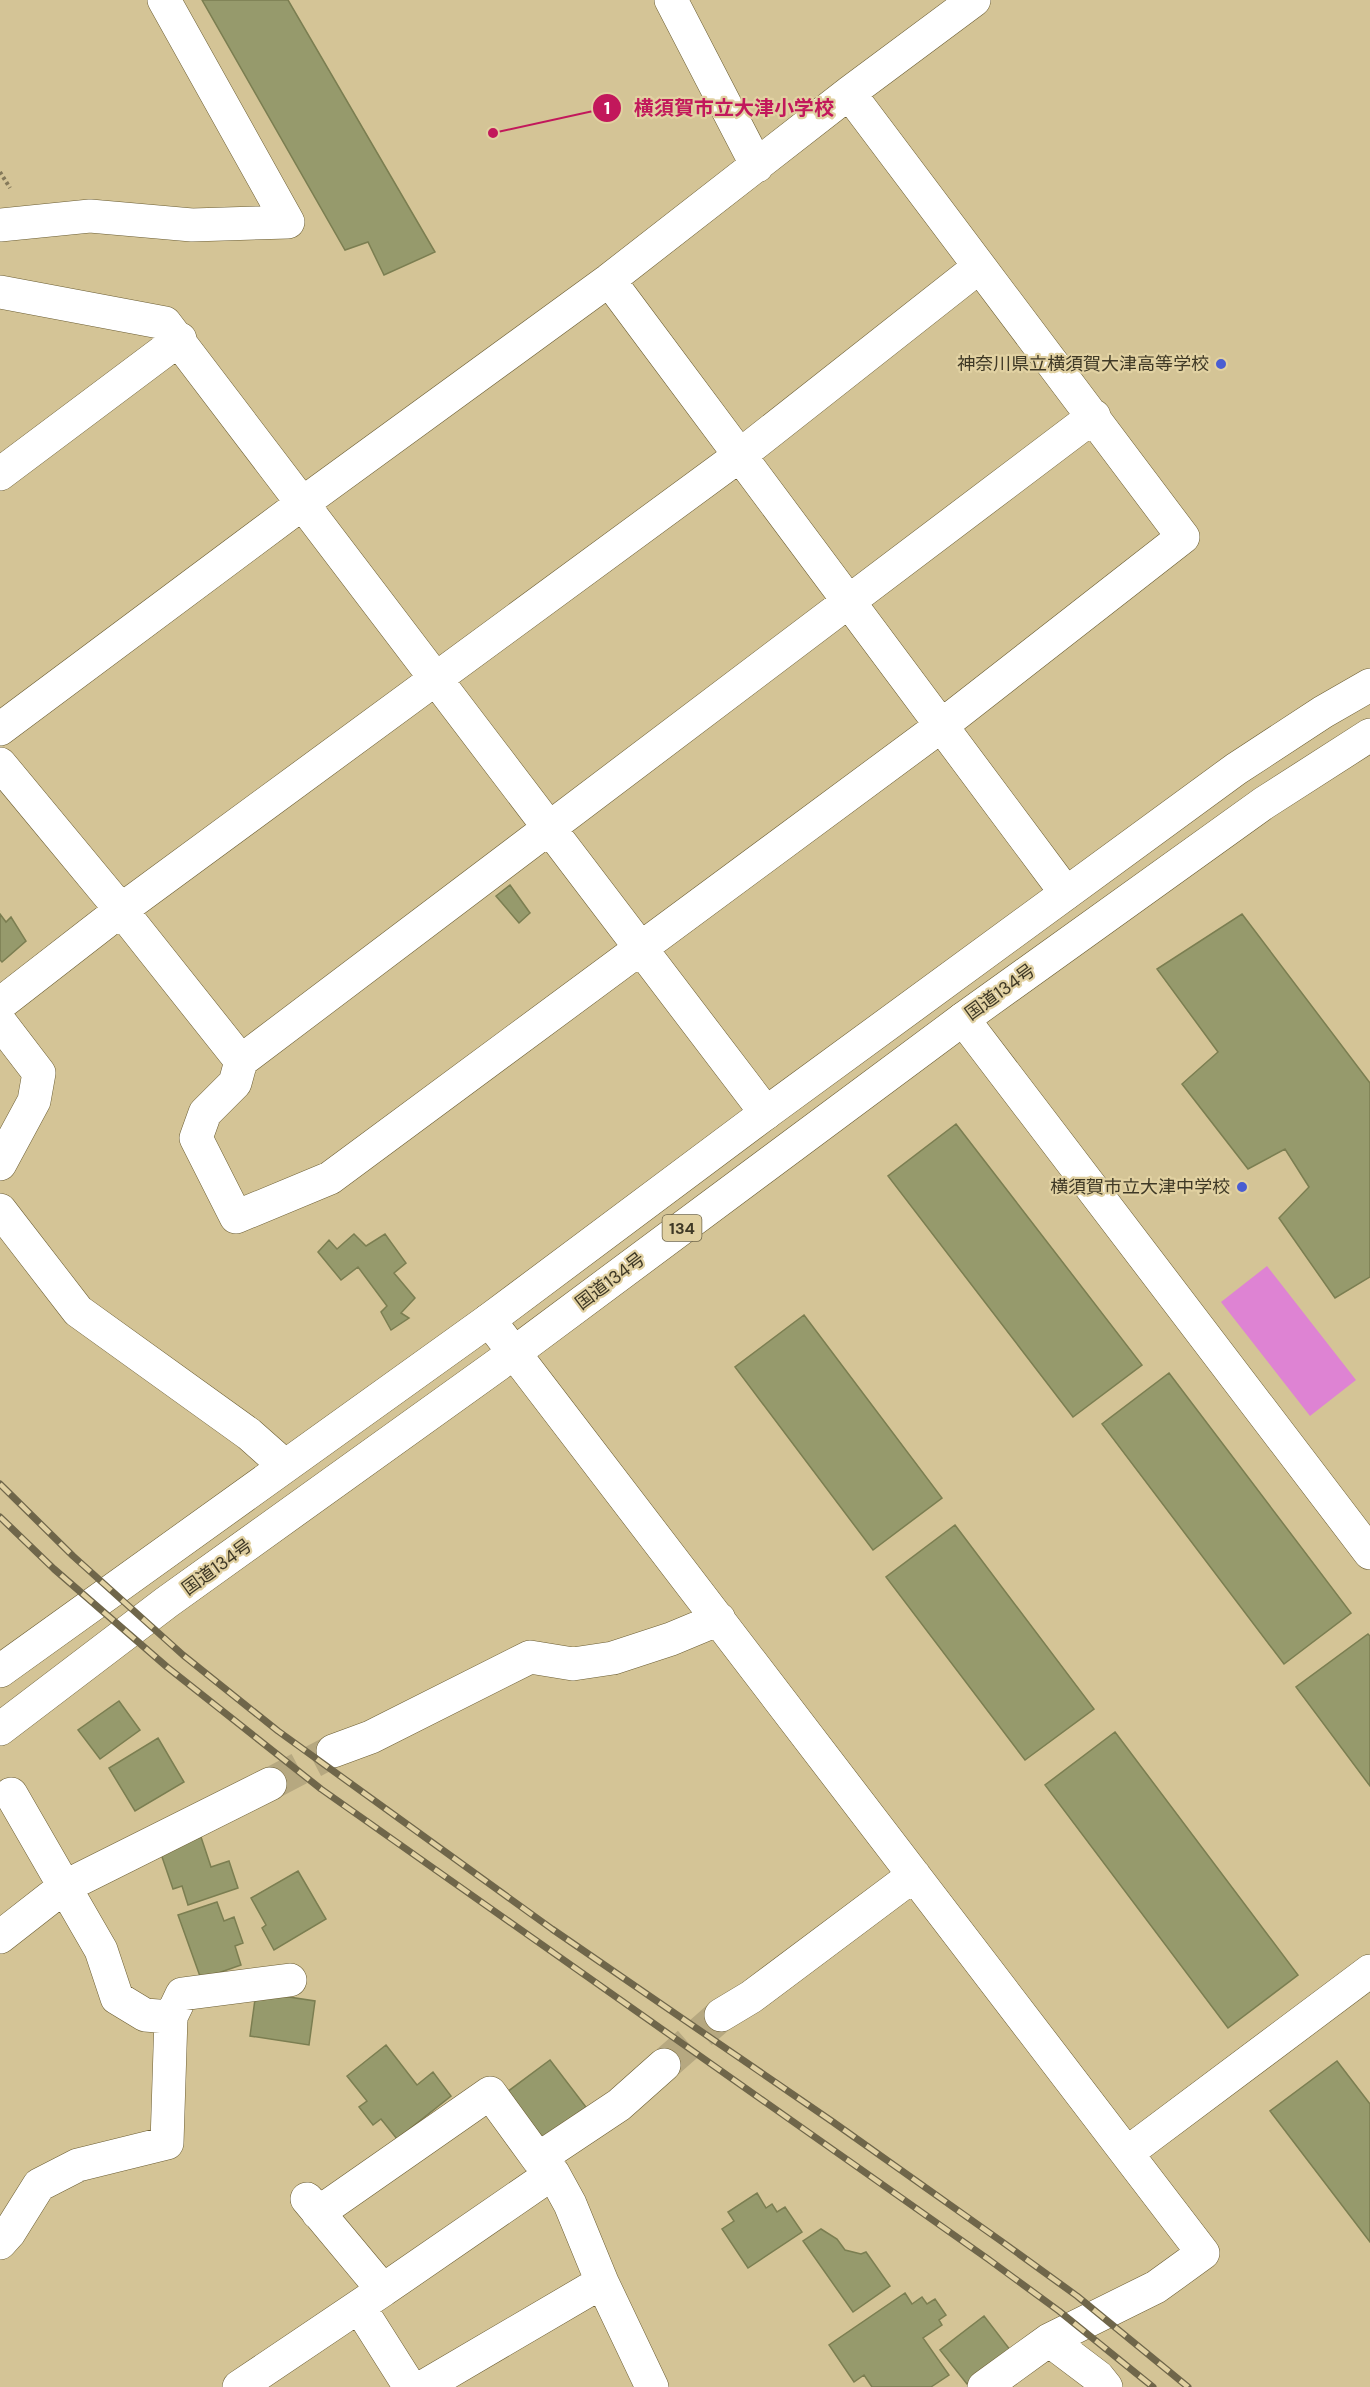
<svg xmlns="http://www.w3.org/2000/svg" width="1370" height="2387" font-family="'DM Sans','Noto Sans JP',sans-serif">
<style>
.water{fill:#de83d3}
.building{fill:#969a6c;stroke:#7b7e51;stroke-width:1.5}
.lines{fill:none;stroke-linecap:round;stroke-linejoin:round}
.minor-tunnel{stroke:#b6a880;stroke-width:33;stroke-dasharray:33 16;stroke-linecap:butt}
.minor-casing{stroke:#6b5d32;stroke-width:34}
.highway-casing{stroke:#6b5d32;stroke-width:34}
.path{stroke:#84795a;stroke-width:4;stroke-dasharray:3 3;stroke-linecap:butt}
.minor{stroke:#fff;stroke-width:33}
.highway{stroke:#fff;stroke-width:33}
.rail-casing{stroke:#6f664a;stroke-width:7}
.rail{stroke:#e1d1a2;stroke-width:4.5;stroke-dasharray:14;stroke-linecap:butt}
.poi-dot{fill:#495dd2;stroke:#e1d1a2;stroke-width:2}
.labels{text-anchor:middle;stroke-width:4.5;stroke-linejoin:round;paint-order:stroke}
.shield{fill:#e1d1a2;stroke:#70674b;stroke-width:1.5}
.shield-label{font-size:16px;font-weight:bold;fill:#3f3926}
.poi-label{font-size:18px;fill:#3f3926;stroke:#e1d1a2;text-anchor:end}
.street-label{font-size:18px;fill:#3f3926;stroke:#e1d1a2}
.leader{fill:none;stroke:#c2185b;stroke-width:2}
.callout-dot{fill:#c2185b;stroke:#e1d1a2;stroke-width:2}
.mark-label{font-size:18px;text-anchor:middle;font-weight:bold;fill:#fff}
.callout-label{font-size:20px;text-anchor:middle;font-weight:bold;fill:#c2185b;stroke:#e1d1a2;stroke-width:4.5;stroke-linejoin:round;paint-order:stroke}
</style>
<rect width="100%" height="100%" fill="#d4c496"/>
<!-- water -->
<path class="water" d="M1267 1266 1356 1380 1310 1416 1221 1302Z"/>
<!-- building -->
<path class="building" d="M202 0H288L435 252 384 275 368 242 345 250Z
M510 885 530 913 519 923 496 896Z
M0 914 6 922 11 917 26 941 2 962 0 960Z
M1242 914 1370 1083V1277L1335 1298 1279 1218 1309 1187 1285 1149 1248 1169 1182 1084 1218 1052 1157 969Z
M956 1124 1142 1365 1073 1417 888 1176Z
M354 1234 366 1246 385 1234 406 1263 394 1273 415 1298 401 1313 409 1318 391 1330 381 1312 387 1306 358 1267 341 1280 318 1252 329 1240 337 1249Z
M804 1315 942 1498 873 1550 735 1367Z
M1169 1373 1351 1613 1284 1664 1102 1424Z
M955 1525 1094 1709 1025 1760 886 1577Z
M1368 1634 1370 1636V1786L1296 1687Z
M119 1701 140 1730 100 1759 78 1730Z
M1115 1732 1298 1975 1228 2028 1045 1785Z
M158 1738 184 1782 135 1811 109 1768Z
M201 1837 211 1867 229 1861 238 1888 188 1905 182 1886 173 1889 160 1851Z
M298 1871 326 1919 274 1950 262 1928 266 1925 251 1898Z
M217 1902 224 1921 234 1917 243 1943 235 1946 241 1965 201 1979 178 1915Z
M256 1992 315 2001 309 2045 250 2036Z
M386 2045 417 2085 433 2072 451 2096 397 2139 381 2119 373 2125 359 2107 367 2101 347 2076Z
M550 2060 586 2107 544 2139 507 2092Z
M1337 2061 1370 2104V2242L1270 2111Z
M757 2193 766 2208 772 2204 777 2212 785 2207 802 2232 748 2268 722 2229 734 2221 728 2212Z
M821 2229 837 2239 845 2250 861 2254 866 2252 890 2286 853 2312 803 2241Z
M905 2293 912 2304 922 2297 927 2304 935 2299 946 2315 939 2320 942 2325 923 2338 949 2375 931 2387H872L864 2375 854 2382 829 2345Z
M984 2316 1011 2351 967 2384 940 2350Z"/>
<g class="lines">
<!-- minor-tunnel -->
<path class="minor-tunnel" d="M270 1784 333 1751
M664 2065 721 2015"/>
<defs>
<path id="minor" d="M671 0 757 166
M849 93 1183 537 941 726 330 1178 236 1217 196 1138 205 1113 235 1083 241 1061 1094 416
M0 225 90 216 192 225 288 222 164 0
M609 280 1066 893
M0 292 165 323 766 1113
M0 474 180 339
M0 729 303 503 609 280 849 93 974 0
M0 764 121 910 241 1061
M0 1004 121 910 739 456 979 267
M963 1019 1370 1553
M0 1022 39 1073 34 1101 0 1164
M0 1210 78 1311 249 1434 284 1465
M489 1320 1203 2253 1156 2287 1049 2340 984 2387
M333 1751 371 1737 530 1657 573 1664 613 1658 671 1639 719 1619
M11 1794 101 1950 117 1998 145 2015 171 2017
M0 1937 64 1887 270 1784
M721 2015 751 1997 914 1875
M1127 2153 1370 1971
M538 2159 619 2105 664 2065
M318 2213 490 2093 538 2159 553 2173 570 2204 602 2282
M0 2243 9 2233 39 2185 78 2165 167 2143 171 2017 182 1994 290 1980
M383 2290 553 2173
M360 2308 410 2387
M1049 2340 1098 2377 1106 2387
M239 2387 383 2290 307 2199
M423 2387 602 2282 652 2387"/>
<path id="highway" d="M0 1671 489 1320 766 1113 1236 769 1323 712 1370 685
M0 1729 167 1602 514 1353 963 1019 1264 803 1370 735"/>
</defs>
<!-- minor casing -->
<use href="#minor" class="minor-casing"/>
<!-- highway casing -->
<use href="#highway" class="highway-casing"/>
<!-- path -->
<path class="path" d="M0 172 10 188"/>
<!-- minor -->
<use href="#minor" class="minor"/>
<!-- highway -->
<use href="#highway" class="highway"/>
<defs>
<path id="rail" d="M0 1484 73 1556 183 1655 278 1731 552 1929 833 2122 1001 2241 1077 2296 1188 2387
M0 1517 54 1569 167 1667 321 1789 988 2259 1059 2311 1153 2387"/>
</defs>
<!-- rail casing -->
<use href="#rail" class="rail-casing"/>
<!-- rail -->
<use href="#rail" class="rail"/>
</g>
<!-- markers -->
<g class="poi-dot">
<circle cx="1221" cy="364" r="6"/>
<circle cx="1242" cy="1187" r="6"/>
</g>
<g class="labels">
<!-- shield labels -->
<rect class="shield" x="662.5" y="1215" width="39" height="26" rx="4.5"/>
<g class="shield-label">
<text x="682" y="1234">134</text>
</g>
<!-- poi labels -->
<g class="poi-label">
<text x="1209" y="370">神奈川県立横須賀大津高等学校</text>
<text x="1230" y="1193">横須賀市立大津中学校</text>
</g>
<!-- street labels -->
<g class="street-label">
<text transform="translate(1000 992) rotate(-36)" y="6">国道134号</text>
<text transform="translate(610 1281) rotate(-37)" y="6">国道134号</text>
<text transform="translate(217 1567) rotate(-36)" y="6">国道134号</text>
</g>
</g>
<!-- callouts -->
<path class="leader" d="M493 133L607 108"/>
<g class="callout-dot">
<circle cx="493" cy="133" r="6"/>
<circle cx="607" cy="108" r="15"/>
</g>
<g class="mark-label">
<text x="607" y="114">1</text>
</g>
<g class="callout-label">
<text x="734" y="115">横須賀市立大津小学校</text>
</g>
</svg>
